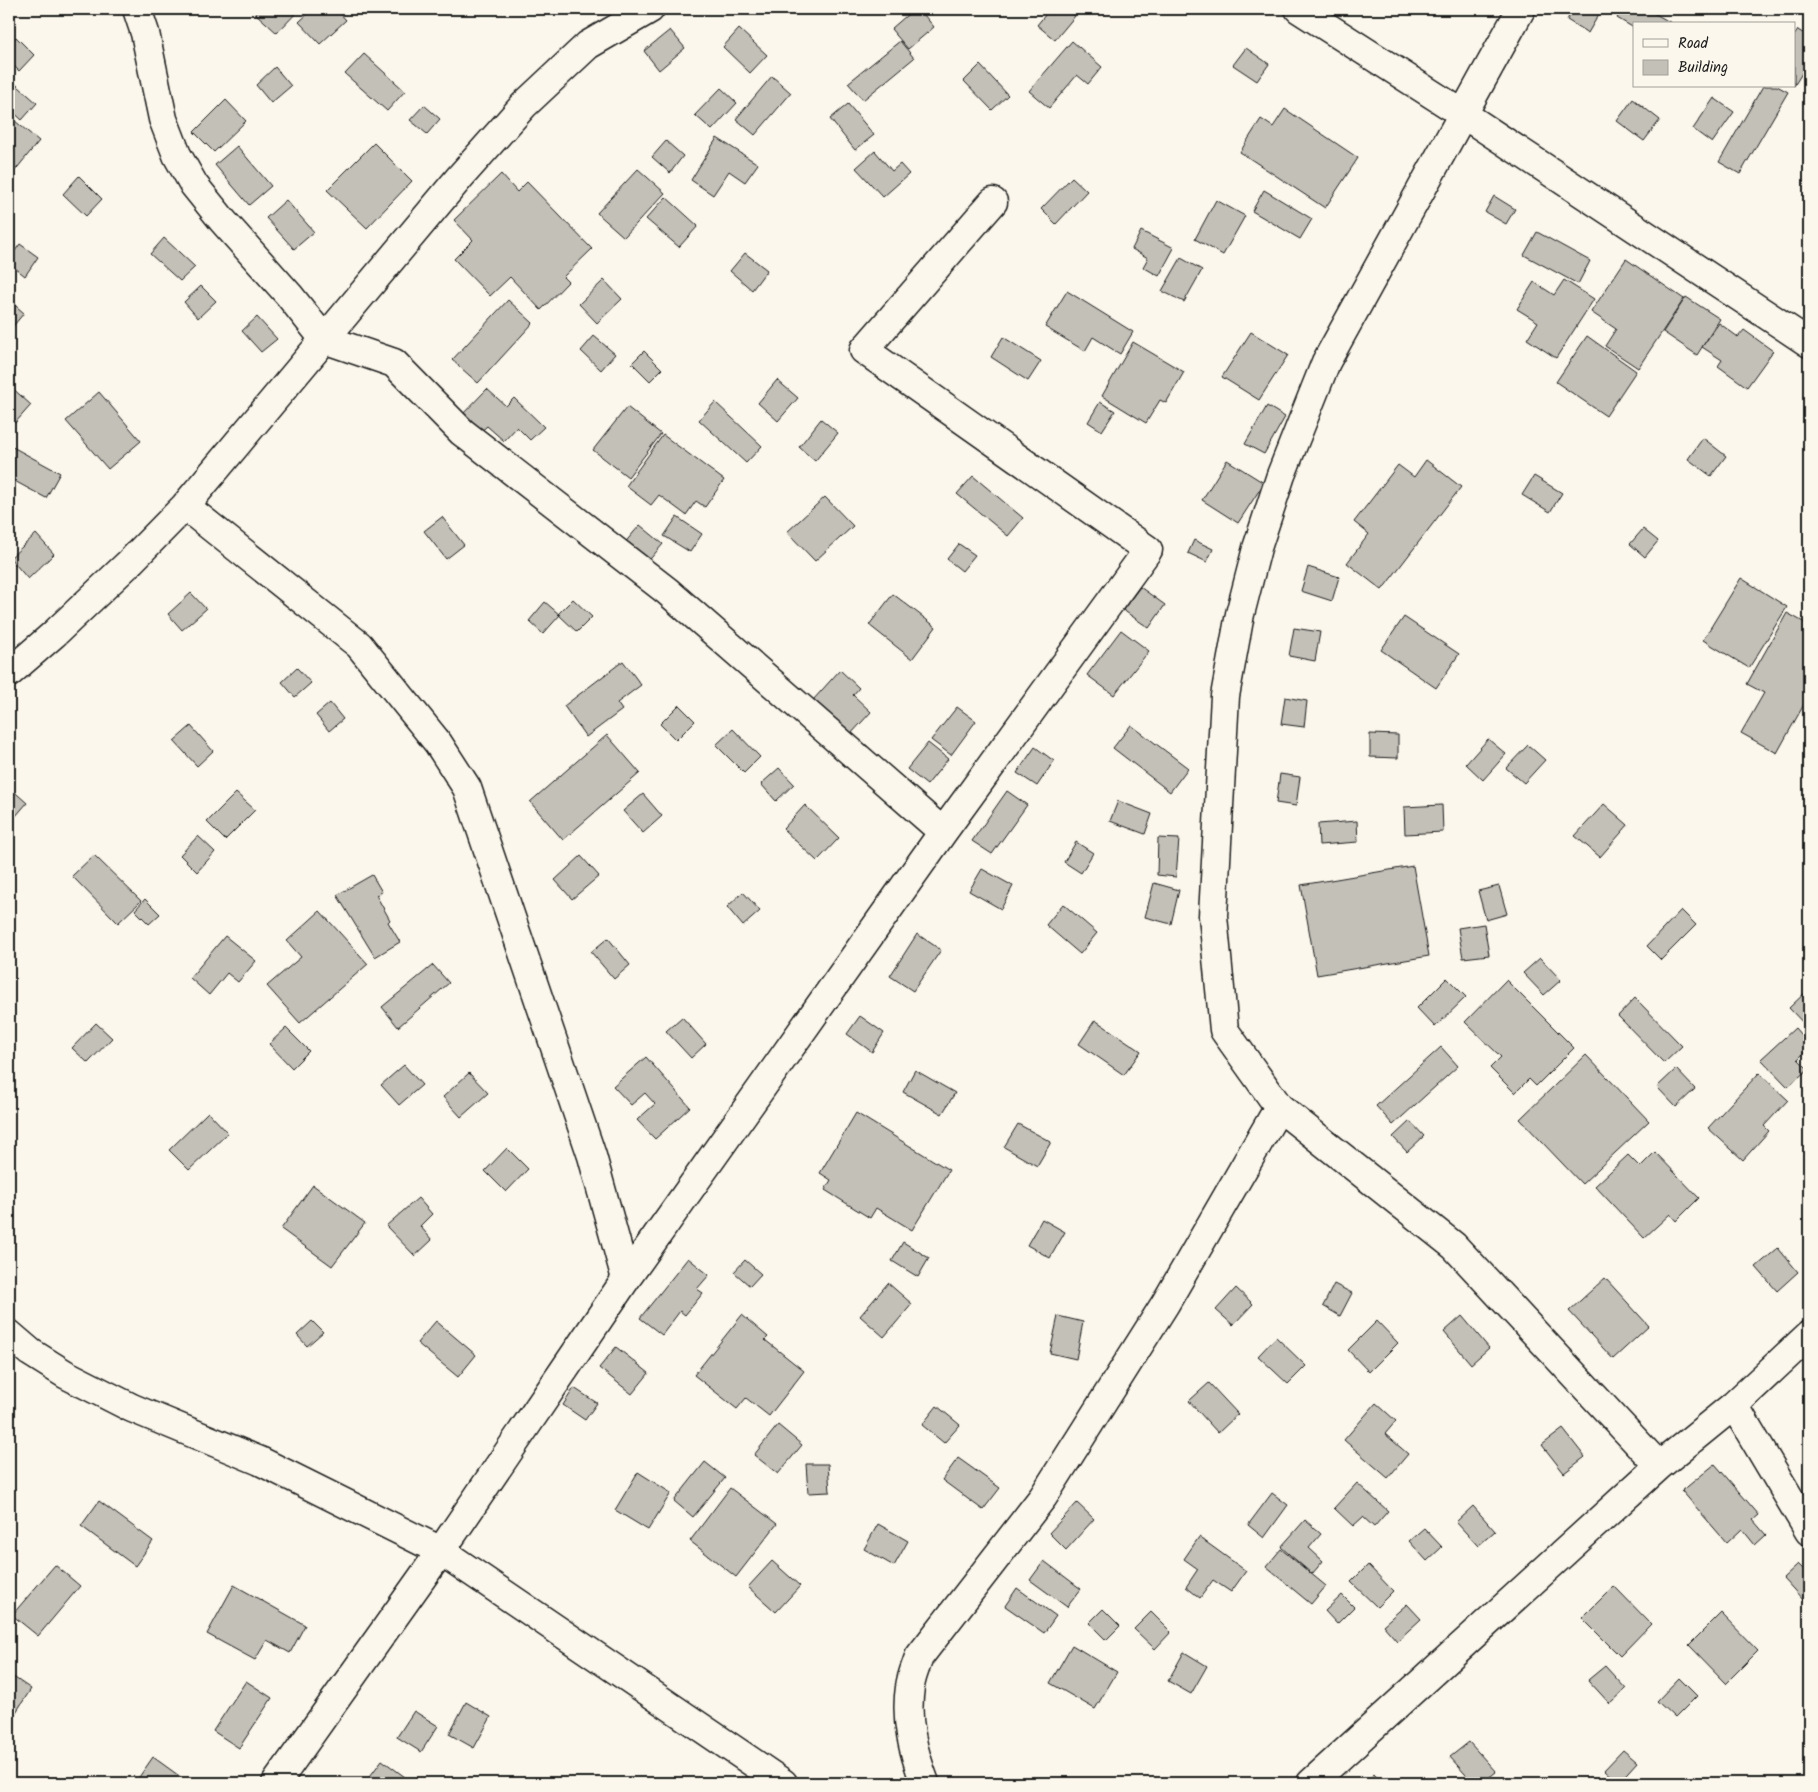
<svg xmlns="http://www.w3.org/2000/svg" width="1818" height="1792" font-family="Kalam,sans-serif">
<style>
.building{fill:#c3c0b8;stroke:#1c1c1c}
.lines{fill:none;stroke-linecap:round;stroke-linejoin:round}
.minor-casing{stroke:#1c1c1c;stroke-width:31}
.minor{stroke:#fbf7ec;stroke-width:28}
</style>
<rect width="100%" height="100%" fill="#fbf7ec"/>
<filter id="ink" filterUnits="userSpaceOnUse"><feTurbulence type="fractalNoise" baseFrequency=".02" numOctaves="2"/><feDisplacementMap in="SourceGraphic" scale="10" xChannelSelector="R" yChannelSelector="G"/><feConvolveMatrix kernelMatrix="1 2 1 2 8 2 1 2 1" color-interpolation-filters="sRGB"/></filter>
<g filter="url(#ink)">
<!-- building -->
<path class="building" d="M259 9H300L277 33 255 13Z
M313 9H336L346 20 320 44 299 22Z
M914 9H919L934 27 908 49 891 29Z
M1050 9H1067L1075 16 1055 40 1037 25Z
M1573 9H1602L1588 33 1567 20Z
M1623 9H1647L1673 24H1634V28L1617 18Z
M739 29 767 55 750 73 723 47Z
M670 30 685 48 659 70 644 51Z
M1798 30 1809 37V62L1794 86V36Z
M16 37 34 55 19 71 9 61V45Z
M900 41 914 58 863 100 848 83Z
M1072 41 1102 67 1088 84 1077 75 1049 108 1029 91Z
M1246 48 1269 64 1257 81 1233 65Z
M364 54 405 91 387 111 345 74Z
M980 65 1008 95 992 110 964 81Z
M275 67 291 86 271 103 256 85Z
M772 76 791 93 755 135 736 119Z
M10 79 37 103 22 120 9 108V81Z
M1763 86H1777L1788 92 1740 174 1719 162Z
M721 88 737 103 712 130 695 115Z
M1714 98 1734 112 1712 143 1693 129Z
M1633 99 1660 120 1644 141 1617 121Z
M226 100 246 121 214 152 194 132Z
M848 104 874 135 855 150 830 119Z
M424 105 440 119 427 134 410 120Z
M1285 109 1358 158 1325 208 1240 152 1261 119 1273 127Z
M9 116 39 141 9 178Z
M717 138 758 164 745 182 729 171 713 195 691 180Z
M666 141 683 156 670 173 652 157Z
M374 143 412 181 367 228 327 190Z
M237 146 271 186 249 205 215 165Z
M875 151 892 171 900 164 909 174 883 197 856 168Z
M638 169 665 193 624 237 597 213Z
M501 174 517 192 527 182 592 249 563 277 568 282 541 310 510 277 490 296 454 259 473 240 454 220Z
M79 176 102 199 86 216 63 194Z
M1072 177 1087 191 1056 224 1041 209Z
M1264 190 1312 219 1300 239 1252 211Z
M1494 196 1515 209 1506 224 1485 212Z
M666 197 698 226 679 247 646 219Z
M286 200 314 232 294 249 266 218Z
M1216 200 1245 216 1223 255 1195 239Z
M1141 231 1174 248 1159 276 1143 267 1148 258 1132 249Z
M1537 232 1590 261 1578 284 1524 255Z
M164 238 195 267 180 281 150 254Z
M20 244 38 257 25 276 9 263V259Z
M745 253 767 270 752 290 730 271Z
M1181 258 1202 270 1184 302 1162 291Z
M1626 259 1684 299 1638 368 1605 346 1616 329 1591 312Z
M604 280 622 299 597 323 579 304Z
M1564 280 1594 299 1556 358 1527 339 1538 322 1517 309 1534 282 1554 295Z
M201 286 216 301 198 318 184 302Z
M1067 291 1133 332 1120 354 1093 337 1085 351 1045 327Z
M1686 297 1720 319 1697 355 1663 332Z
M9 300 24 313 9 331Z
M508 300 533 323 478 383 452 360Z
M257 317 277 339 261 352 242 331Z
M1719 323 1738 337 1744 330 1773 351 1747 387 1718 366 1722 360 1702 347Z
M1251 332 1288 355 1259 400 1222 377Z
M594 336 615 354 601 370 581 351Z
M1587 336 1636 371 1606 416 1556 382Z
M1003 337 1041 361 1028 381 991 357Z
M1133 342 1184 372 1166 403 1160 400 1146 423 1102 396Z
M644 351 662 369 650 381 632 363Z
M777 380 798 398 778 421 758 403Z
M9 385 31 405 15 423 9 418Z
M487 389 506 406 514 398 544 427 530 440 517 427 504 441 487 426 477 435 459 418Z
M99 392 141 441 108 469 66 421Z
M715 402 762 446 746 463 699 420Z
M1100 402 1115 411 1102 431 1088 422Z
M1267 406 1285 417 1264 454 1245 444Z
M627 407 661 434 628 477 593 450Z
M821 419 838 433 815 461 799 447Z
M663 435 724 480 705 507 696 501 686 515 659 495 651 505 626 486Z
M1703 438 1726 456 1711 476 1688 459Z
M9 445 60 473 46 498 9 478Z
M1227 460 1264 483 1238 523 1202 500Z
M1426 460 1461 487 1382 590 1347 563 1369 534 1354 522 1398 465 1414 477Z
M973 476 1023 518 1008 536 957 494Z
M1534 476 1562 493 1550 512 1522 495Z
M825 497 853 526 815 561 787 532Z
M442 517 464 545 446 559 424 531Z
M677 517 702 534 690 552 664 536Z
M640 525 663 544 645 565 622 546Z
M1643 529 1658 541 1645 557 1630 544Z
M36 534 54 554 28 579 10 558Z
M1194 540 1213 549 1207 562 1188 553Z
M959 544 975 555 962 571 947 559Z
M1308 567 1339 577 1332 601 1301 591Z
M1741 578 1787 607 1749 668 1703 640Z
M1140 587 1165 605 1149 628 1123 610Z
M191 593 206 609 182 630 168 614Z
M893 594 936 627 912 659 869 625Z
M573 599 592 617 577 632 558 614Z
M545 602 560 615 543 634 529 621Z
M1787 613 1809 625V700L1807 699 1777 753 1741 733 1764 693 1747 684Z
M1404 617 1459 654 1436 688 1381 650Z
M1294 628 1320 632 1315 661 1289 656Z
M1121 630 1149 651 1114 695 1087 675Z
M623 661 641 685 617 703 622 710 586 737 564 706Z
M297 668 311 683 295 697 282 682Z
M840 670 859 688 853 695 871 712 850 735 813 700Z
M1285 697 1307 701 1304 727 1281 724Z
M330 703 343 719 329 731 316 715Z
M679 705 695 721 676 740 660 724Z
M957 707 976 721 951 755 931 740Z
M1131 725 1188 768 1170 792 1113 748Z
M191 726 213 751 197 766 174 741Z
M733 729 760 757 744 773 716 745Z
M1370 734 1398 735V758L1370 757Z
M607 735 640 773 563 840 530 802Z
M1488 739 1506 754 1483 780 1466 764Z
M928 743 948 759 927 785 907 769Z
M1528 745 1545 760 1524 783 1506 768Z
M1035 747 1054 761 1037 786 1017 773Z
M779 768 794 784 776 801 761 784Z
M1280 774 1300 777 1296 806 1276 803Z
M9 787 27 803 9 824Z
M1007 791 1027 805 992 854 972 841Z
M236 793 255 810 225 840 207 822Z
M643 794 662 816 643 833 623 811Z
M1118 801 1152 814 1145 834 1110 821Z
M1604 804 1628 825 1600 857 1575 836Z
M805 805 839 838 817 861 783 829Z
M1442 805 1443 832 1405 834 1404 807Z
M1357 821 1358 842 1319 845 1318 824Z
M198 836 215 852 197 872 180 855Z
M1158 838 1179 839 1176 877 1157 875Z
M1076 842 1093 853 1081 873 1064 862Z
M94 855 141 901 118 923 72 876Z
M581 856 599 876 572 899 555 880Z
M1413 866 1429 956 1317 975 1301 885Z
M982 869 1013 886 1001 909 969 891Z
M372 875 382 892 376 895 390 920 388 922 400 942 375 957 337 895Z
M1154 883 1179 890 1171 924 1145 917Z
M1499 886 1507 914 1486 920 1478 891Z
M743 892 760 911 743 926 727 907Z
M145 899 160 914 149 924 135 910Z
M1063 904 1097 933 1080 954 1046 925Z
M1681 910 1696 925 1661 960 1647 946Z
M320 911 368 964 300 1023 267 986 301 957 287 941Z
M1484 924 1489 955 1463 958 1458 928Z
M917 934 941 950 913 991 890 976Z
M225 936 256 961 238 982 227 973 209 995 190 978Z
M608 938 630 965 614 979 591 952Z
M1540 958 1561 980 1544 995 1523 973Z
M433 965 449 983 398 1027 382 1007Z
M1447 978 1466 997 1435 1027 1417 1008Z
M1506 980 1574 1048 1536 1086 1529 1079 1515 1093 1490 1068 1501 1057 1465 1022Z
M1809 989V1029L1789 1008Z
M1635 998 1682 1046 1664 1063 1618 1016Z
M860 1016 884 1033 872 1052 847 1034Z
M682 1017 706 1044 691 1058 666 1031Z
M1095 1020 1141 1051 1124 1075 1079 1044Z
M96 1023 112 1038 88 1063 72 1048Z
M286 1028 309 1051 292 1068 269 1044Z
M1795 1028 1809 1044V1048L1798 1059 1808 1069 1788 1087 1761 1059Z
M1441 1047 1458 1066 1393 1125 1376 1106Z
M1586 1055 1649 1121 1582 1184 1520 1119Z
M646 1057 690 1107 655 1139 637 1120 655 1104 645 1093 631 1105 613 1086Z
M404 1065 422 1085 399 1105 381 1085Z
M1676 1069 1695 1089 1676 1107 1657 1087Z
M915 1070 955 1093 942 1114 903 1092Z
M469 1073 488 1093 461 1117 443 1097Z
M1759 1073 1788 1100 1764 1126 1769 1131 1743 1160 1708 1128Z
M208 1112 228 1133 189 1170 169 1150Z
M856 1113 949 1170 912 1230 876 1208 870 1218 825 1190 831 1180 820 1173Z
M1410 1121 1424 1136 1407 1152 1393 1137Z
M1018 1124 1051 1142 1037 1166 1004 1147Z
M507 1148 528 1169 506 1192 485 1171Z
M1655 1152 1699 1198 1676 1221 1670 1214 1644 1238 1595 1186 1628 1155 1640 1167Z
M313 1185 365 1223 332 1266 281 1229Z
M418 1198 432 1214 420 1226 432 1240 415 1256 386 1226Z
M1042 1219 1065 1232 1050 1258 1027 1245Z
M903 1242 929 1258 918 1277 892 1261Z
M1778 1248 1798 1272 1777 1291 1756 1267Z
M688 1258 709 1275 697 1289 703 1293 685 1315 680 1311 662 1335 640 1318Z
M745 1260 761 1274 750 1286 734 1272Z
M1605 1278 1649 1326 1613 1359 1569 1311Z
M888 1283 912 1304 884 1337 860 1316Z
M1334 1284 1352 1293 1340 1316 1323 1306Z
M1236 1288 1253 1304 1233 1325 1216 1310Z
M742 1315 768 1337 765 1340 804 1371 769 1416 746 1398 737 1409 694 1375Z
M1058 1316 1083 1322 1076 1359 1050 1353Z
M1462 1316 1489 1348 1471 1364 1444 1332Z
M312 1321 323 1332 307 1346 297 1335Z
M436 1321 476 1355 458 1377 417 1343Z
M1377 1321 1398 1343 1369 1372 1348 1350Z
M1276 1337 1306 1366 1288 1384 1258 1356Z
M616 1347 649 1373 632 1394 599 1368Z
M1209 1383 1238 1414 1218 1433 1189 1401Z
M574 1388 597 1403 585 1420 563 1405Z
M1376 1403 1396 1421 1385 1434 1408 1454 1388 1478 1344 1440Z
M937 1406 960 1425 944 1443 922 1425Z
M778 1425 802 1445 778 1474 754 1455Z
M1563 1429 1585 1457 1564 1473 1542 1445Z
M958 1458 1000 1488 983 1510 942 1480Z
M705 1462 725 1478 693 1517 674 1501Z
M806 1464H828L830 1492 808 1493Z
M1715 1464 1759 1515 1753 1520 1766 1535 1755 1545 1742 1529 1727 1543 1682 1491Z
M638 1472 671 1493 648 1530 615 1510Z
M1357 1483 1388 1511 1374 1527 1363 1517 1353 1526 1334 1508Z
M730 1488 777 1524 736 1577 690 1541Z
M1272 1493 1288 1505 1264 1538 1248 1525Z
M99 1501 153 1541 135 1566 81 1526Z
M1077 1503 1094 1519 1066 1550 1049 1533Z
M1473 1506 1495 1531 1478 1546 1456 1522Z
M1305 1520 1321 1534 1309 1548 1323 1561 1312 1574 1281 1547Z
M878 1524 908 1541 894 1566 864 1549Z
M1424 1528 1442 1547 1427 1561 1409 1541Z
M1199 1537 1246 1571 1231 1592 1213 1580 1200 1598 1186 1587 1198 1569 1184 1559Z
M1281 1549 1326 1586 1311 1604 1266 1567Z
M772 1561 800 1586 776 1612 748 1587Z
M1044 1561 1081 1589 1067 1607 1030 1580Z
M1798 1564 1809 1575V1596L1804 1601 1783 1578Z
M55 1565 80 1586 38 1636 12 1615Z
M1368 1565 1393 1591 1377 1607 1351 1582Z
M234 1585 305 1625 290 1653 267 1640 255 1660 207 1634Z
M1614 1586 1651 1624 1620 1656 1582 1618Z
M1017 1588 1056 1616 1044 1633 1005 1606Z
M1342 1595 1354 1607 1337 1624 1325 1611Z
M1407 1604 1421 1619 1397 1641 1383 1625Z
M1103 1609 1120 1626 1106 1640 1089 1623Z
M1151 1612 1171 1632 1155 1649 1134 1629Z
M1721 1613 1758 1651 1726 1683 1689 1645Z
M1072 1645 1117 1672 1095 1709 1050 1683Z
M1184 1652 1207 1666 1191 1694 1168 1681Z
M1605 1666 1626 1689 1610 1704 1588 1680Z
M9 1674 31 1689 9 1723Z
M1679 1678 1697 1696 1675 1718 1657 1701Z
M246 1681 272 1698 239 1748 213 1731Z
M466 1702 491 1717 474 1748 449 1734Z
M414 1711 438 1726 421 1752 397 1737Z
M1469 1742 1496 1772 1482 1783H1473L1450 1757Z
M1623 1750 1637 1762 1618 1783 1604 1770Z
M153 1757 189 1783H135Z
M382 1760 405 1777 400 1783H365Z
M1374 1774 1382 1783H1365Z"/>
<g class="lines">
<defs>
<path id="minor" d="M137 9 145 33 163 119 177 155 194 185 223 221 289 295 324 339 394 363 462 432 667 591 943 832
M1299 9 1463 114 1809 343
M1521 9 1326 362 1281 475 1257 548 1240 614 1225 696 1213 916 1224 1030 1279 1107 1454 1246 1659 1466
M185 506 359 645 438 743 467 788 592 1156 626 1279
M9 673 54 634 127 565 185 506 460 177 524 105 588 45 650 9
M9 1334 30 1352 65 1374 132 1408 260 1461 441 1551 783 1783
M1734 1405 1809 1531
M276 1783 441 1551 626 1279 943 832 1148 550 864 350 993 202
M925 1783C913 1751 905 1721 910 1687 911 1677 916 1666 919 1657L1043 1497 1165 1304 1279 1107
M1311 1783 1659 1466 1734 1405 1809 1335"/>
</defs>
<!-- minor casing -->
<use href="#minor" class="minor-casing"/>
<!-- minor -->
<use href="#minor" class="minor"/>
</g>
</g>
<!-- margin -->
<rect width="1818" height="1792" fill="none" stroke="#fbf7ec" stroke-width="30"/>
<rect x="15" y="15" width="1788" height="1762" fill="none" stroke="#1c1c1c" stroke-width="2" filter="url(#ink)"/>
<!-- legend -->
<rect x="1633" y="22" width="162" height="65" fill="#fbf7ec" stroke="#a29f99"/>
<rect x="1643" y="39" width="25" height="8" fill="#fbf7ec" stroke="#a29f99"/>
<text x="1678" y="48" font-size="15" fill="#1c1c1c">Road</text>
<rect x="1643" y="60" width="25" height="15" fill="#c3c0b8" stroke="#a29f99"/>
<text x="1678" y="72" font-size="15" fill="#1c1c1c">Building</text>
</svg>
